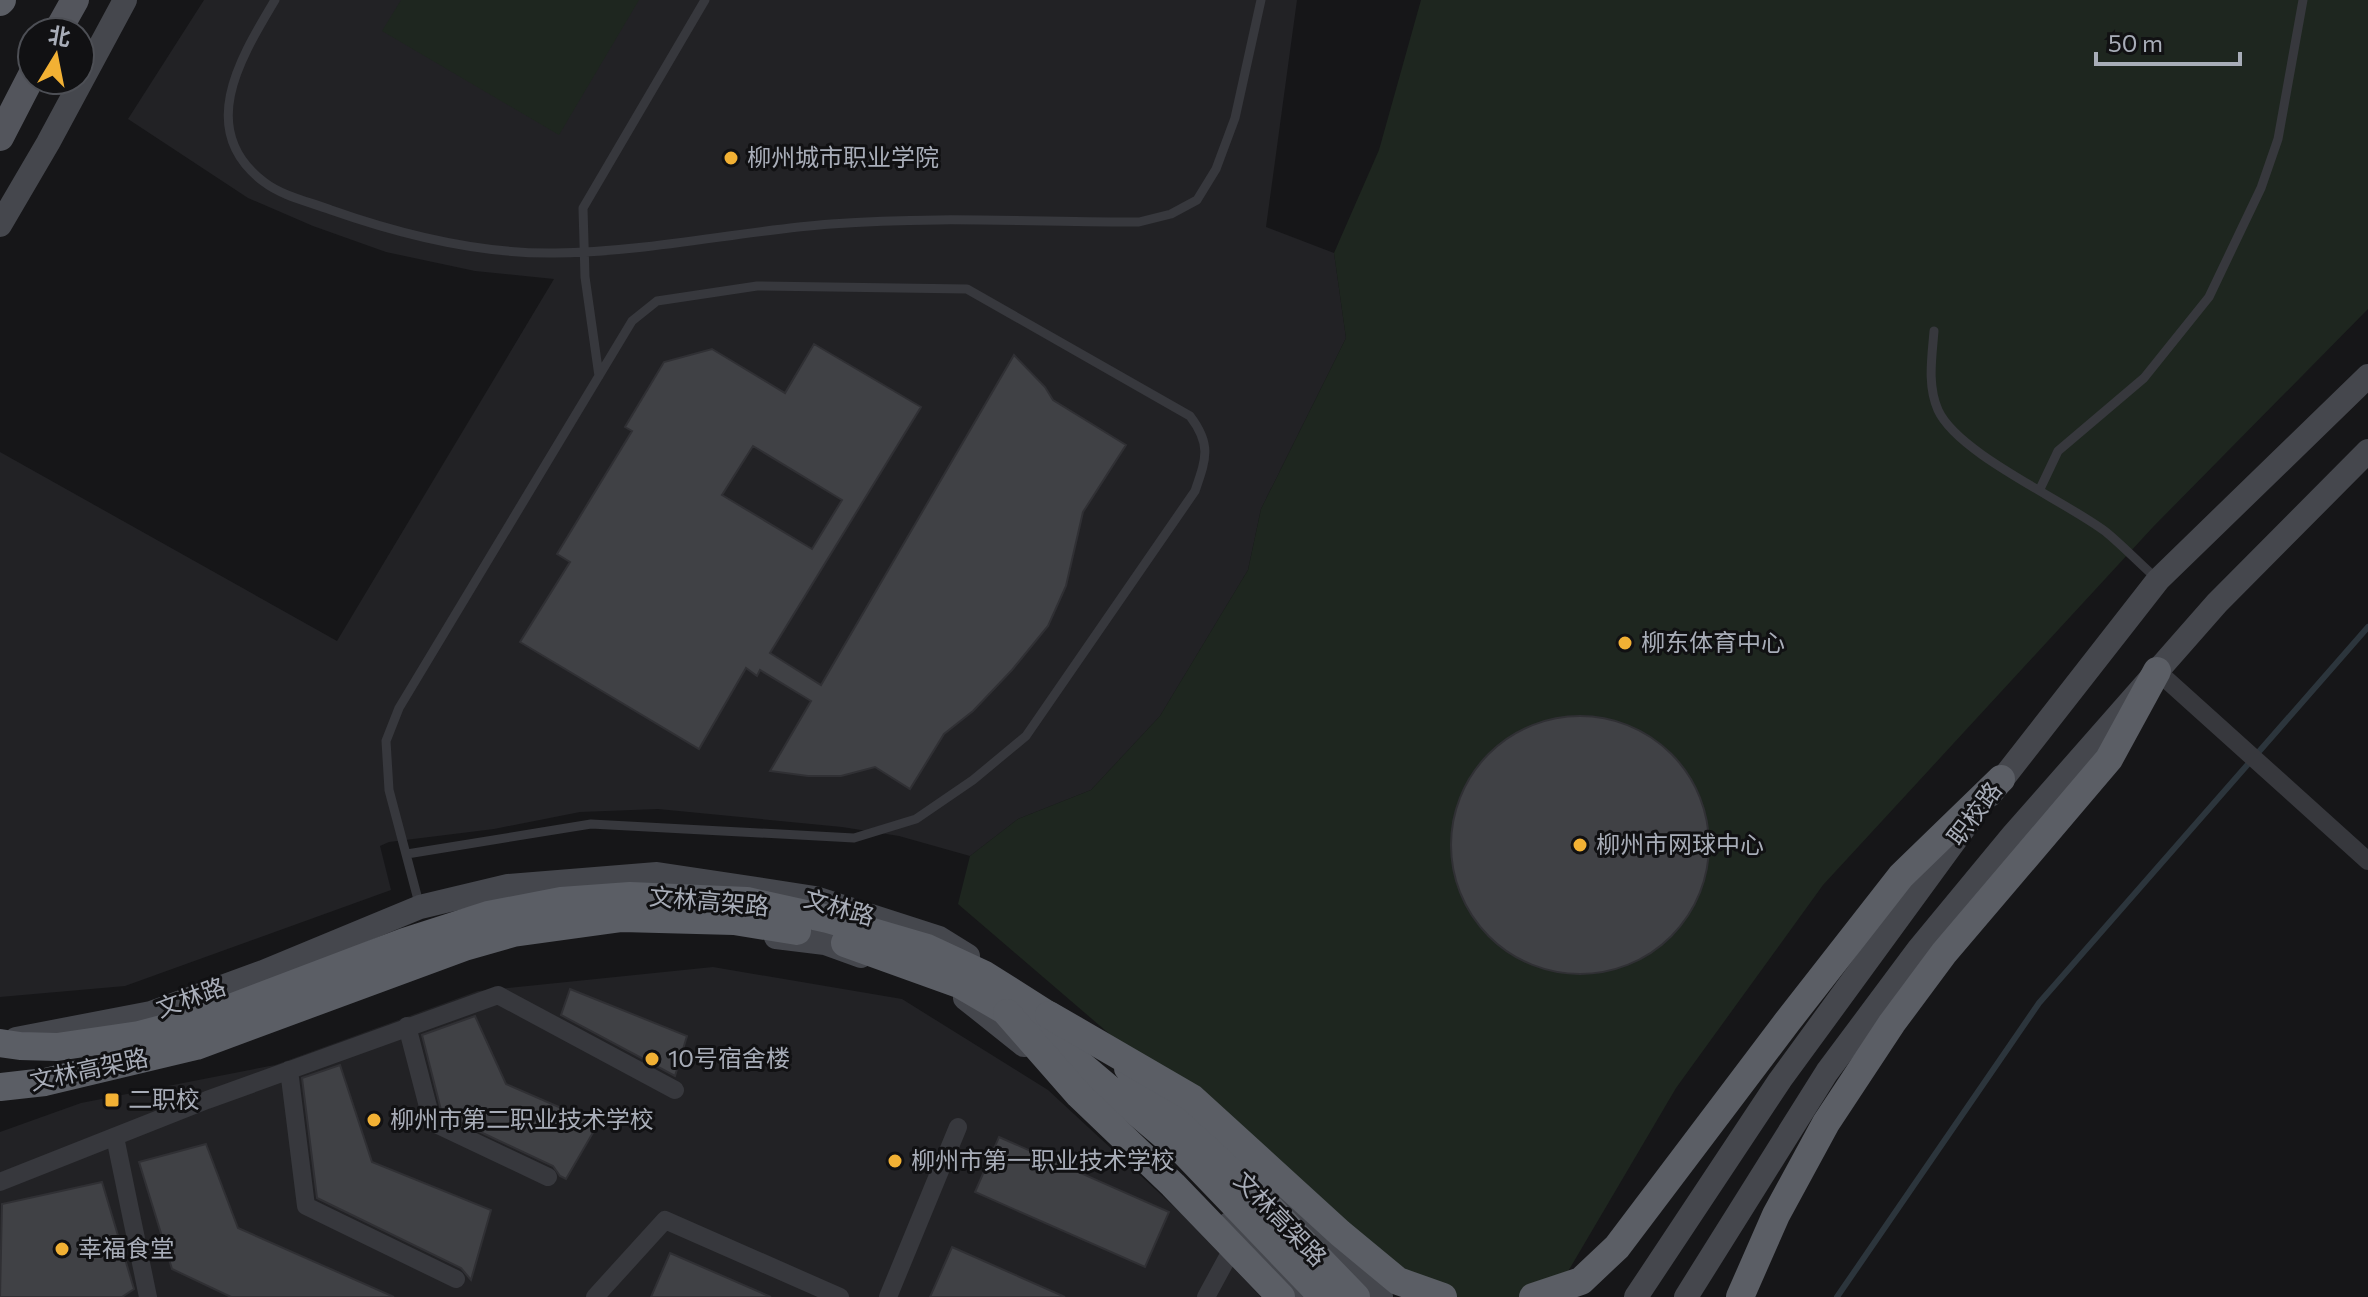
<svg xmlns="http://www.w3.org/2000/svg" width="2368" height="1297" font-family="Commissioner,'Noto Sans SC',sans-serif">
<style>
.built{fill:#222225}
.green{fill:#1e261f}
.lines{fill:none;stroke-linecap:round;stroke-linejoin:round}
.stream{stroke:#2c353c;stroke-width:6}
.building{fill:#404145;stroke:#303034;stroke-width:2;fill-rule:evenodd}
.service{stroke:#37383d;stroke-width:9}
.minor{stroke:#37383d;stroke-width:18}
.secondary{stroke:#45474d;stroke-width:24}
.primary{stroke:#53555c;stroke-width:28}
.trunk{stroke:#5b5e65;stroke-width:28}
.trunk-bridge{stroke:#5b5e65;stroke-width:28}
.poi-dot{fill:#f2b134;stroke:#111113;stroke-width:3}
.labels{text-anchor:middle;stroke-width:6;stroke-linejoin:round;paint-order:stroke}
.poi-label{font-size:24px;fill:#a8adb8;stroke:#111113;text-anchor:start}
.street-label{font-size:24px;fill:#a8adb8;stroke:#111113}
</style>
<rect width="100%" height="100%" fill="#161618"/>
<!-- built -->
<path class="built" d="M204 0H1297L1266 227 1334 253 1346 338 1261 509 1248 570 1160 716 1091 790 1018 819 970 856 899 836 842 827 658 809 580 812 494 829 389 842 380 846 391 890 125 986 0 997V452L337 641 554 279 475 271 386 252 313 226 248 198 128 119Z
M713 967 902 999 1048 1090 1182 1214 1261 1297H0V1132L81 1103 275 1065 478 991Z"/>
<!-- green -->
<path class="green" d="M401 0H639L559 135 382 31Z
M1421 0H2368V309L2153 527 1823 885 1676 1088 1553 1297H1416L958 904 970 856 1018 819 1091 790 1160 716 1248 570 1261 509 1346 338 1334 253 1379 150Z"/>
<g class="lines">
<!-- stream -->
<path class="stream" d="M1837 1297 2039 1003 2368 627"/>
</g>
<!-- building -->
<path class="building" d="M814 344 921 407 770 653 821 685 1014 355 1045 387 1053 400 1126 445 1083 512 1066 586 1048 626 1012 670 973 711 944 734 910 789 875 767 841 776H808L770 771 811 701 760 670 757 676 746 668 699 749 520 642 570 562 557 554 632 431 625 427 664 362 712 349 785 393ZM753 446 842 500 812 549 722 495Z
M1451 845a129 129 0 1 1 258 0a129 129 0 1 1-258 0Z
M570 989 687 1036 675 1076 561 1015Z
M475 1016 506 1084 598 1124 566 1179 560 1176 553 1166 442 1114 422 1035Z
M340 1065 372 1162 491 1210 471 1280 461 1268 317 1198 302 1078Z
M999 1137 1169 1212 1145 1267 975 1192Z
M206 1144 238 1228 394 1297H231L172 1269 139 1162Z
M102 1182 134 1289 122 1297H0L2 1204Z
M952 1247 1065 1297H930Z
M670 1253 771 1297H651Z"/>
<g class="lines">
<!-- service -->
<path class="service" d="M275 0C241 57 195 130 264 182 282 196 310 202 331 210 402 235 479 254 555 253 648 252 739 231 831 224 934 216 1036 222 1139 222L1171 214 1197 200 1216 169 1235 118 1261 0
M1934 331C1932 357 1927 385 1938 410 1958 454 2064 500 2106 532 2123 546 2139 563 2156 578
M599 376 585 277 583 208 705 0
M2040 489 2058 451 2144 378 2209 297 2261 188 2278 139 2303 0
M407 854 591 824 854 838 916 819 973 780 1026 736 1195 491C1206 459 1212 445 1190 416L967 289 757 286 657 301 632 321 399 708 386 741 389 790 420 907"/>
<!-- minor -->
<path class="minor" d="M2157 671 2368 861
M407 1026 432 1122 548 1177
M289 1070 306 1206 456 1279
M115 1137 148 1297
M0 1182 207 1100 498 995 675 1090
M595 1297 665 1220 840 1297
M888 1297 958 1127
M1206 1297 1237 1240"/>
<!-- secondary -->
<path class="secondary" d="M0 225 48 143 125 0
M1990 795 2158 580 2368 376
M776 937 825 943 861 956
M965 998 1024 1045
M16 1039 151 1013 263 972 420 907 508 886 657 874 815 898 939 938 968 956
M1257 1175 1381 1297
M1229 1224 1304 1297
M1636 1297 1780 1080 1967 824
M1686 1297 1827 1072 1918 950 2013 835 2217 603 2368 451"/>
<!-- primary -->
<path class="primary" d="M57 32 75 0
M0 137 32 75"/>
<!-- trunk -->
<path class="trunk" d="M0 2 2 0
M845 943 959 984 1042 1032 1185 1153 1323 1297
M0 1043 20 1046 57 1047 139 1035 204 1018 404 942 488 915 561 901 630 896 747 901 828 919 927 948 985 975 1067 1027
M1128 1068 1177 1112 1356 1297
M0 1087 45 1082 196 1046 464 947 513 933 622 918 734 921 797 931
M1533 1297 1581 1281 1617 1247 1787 1022 1901 876 2001 779
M1740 1297 1776 1215 1826 1123 1892 1023 1944 953 2109 759 2157 671"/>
<!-- trunk-bridge -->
<path class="trunk-bridge" d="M1007 1013 1079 1095 1173 1185 1281 1297
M1049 1015 1192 1098 1340 1233 1398 1281 1443 1297"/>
</g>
<!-- markers -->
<g class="poi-dot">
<circle cx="731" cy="158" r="8"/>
<circle cx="1625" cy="643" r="8"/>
<circle cx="1580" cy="845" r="8"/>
<circle cx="652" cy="1059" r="8"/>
<rect x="104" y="1092" width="16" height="16" rx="4"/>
<circle cx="374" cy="1120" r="8"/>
<circle cx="895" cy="1161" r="8"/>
<circle cx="62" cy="1249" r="8"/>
</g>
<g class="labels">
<!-- poi labels -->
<g class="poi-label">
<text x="747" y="166">柳州城市职业学院</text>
<text x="1641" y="651">柳东体育中心</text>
<text x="1596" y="853">柳州市网球中心</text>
<text x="668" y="1067">10号宿舍楼</text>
<text x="128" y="1108">二职校</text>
<text x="390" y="1128">柳州市第二职业技术学校</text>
<text x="911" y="1169">柳州市第一职业技术学校</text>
<text x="78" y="1257">幸福食堂</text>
</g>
<!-- street labels -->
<g class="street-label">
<text transform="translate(1975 814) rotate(-53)" y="8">职校路</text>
<text transform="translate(709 902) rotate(5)" y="8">文林高架路</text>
<text transform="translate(839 908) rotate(16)" y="8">文林路</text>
<text transform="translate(191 998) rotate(-20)" y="8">文林路</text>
<text transform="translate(89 1070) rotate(-12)" y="8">文林高架路</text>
<text transform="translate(1280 1219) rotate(46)" y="8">文林高架路</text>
</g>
</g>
<!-- north arrow -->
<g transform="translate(56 56) rotate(10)"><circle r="38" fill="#111113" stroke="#4d4f55" stroke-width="2"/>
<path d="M0-6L14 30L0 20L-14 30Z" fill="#f2b134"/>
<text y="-12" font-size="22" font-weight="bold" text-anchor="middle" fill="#a8adb8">北</text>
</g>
<!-- scale -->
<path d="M2096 52v12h144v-12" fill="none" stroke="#a8adb8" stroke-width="4"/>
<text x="2108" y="52" font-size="24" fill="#a8adb8" stroke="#111113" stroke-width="6" paint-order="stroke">50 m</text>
</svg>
